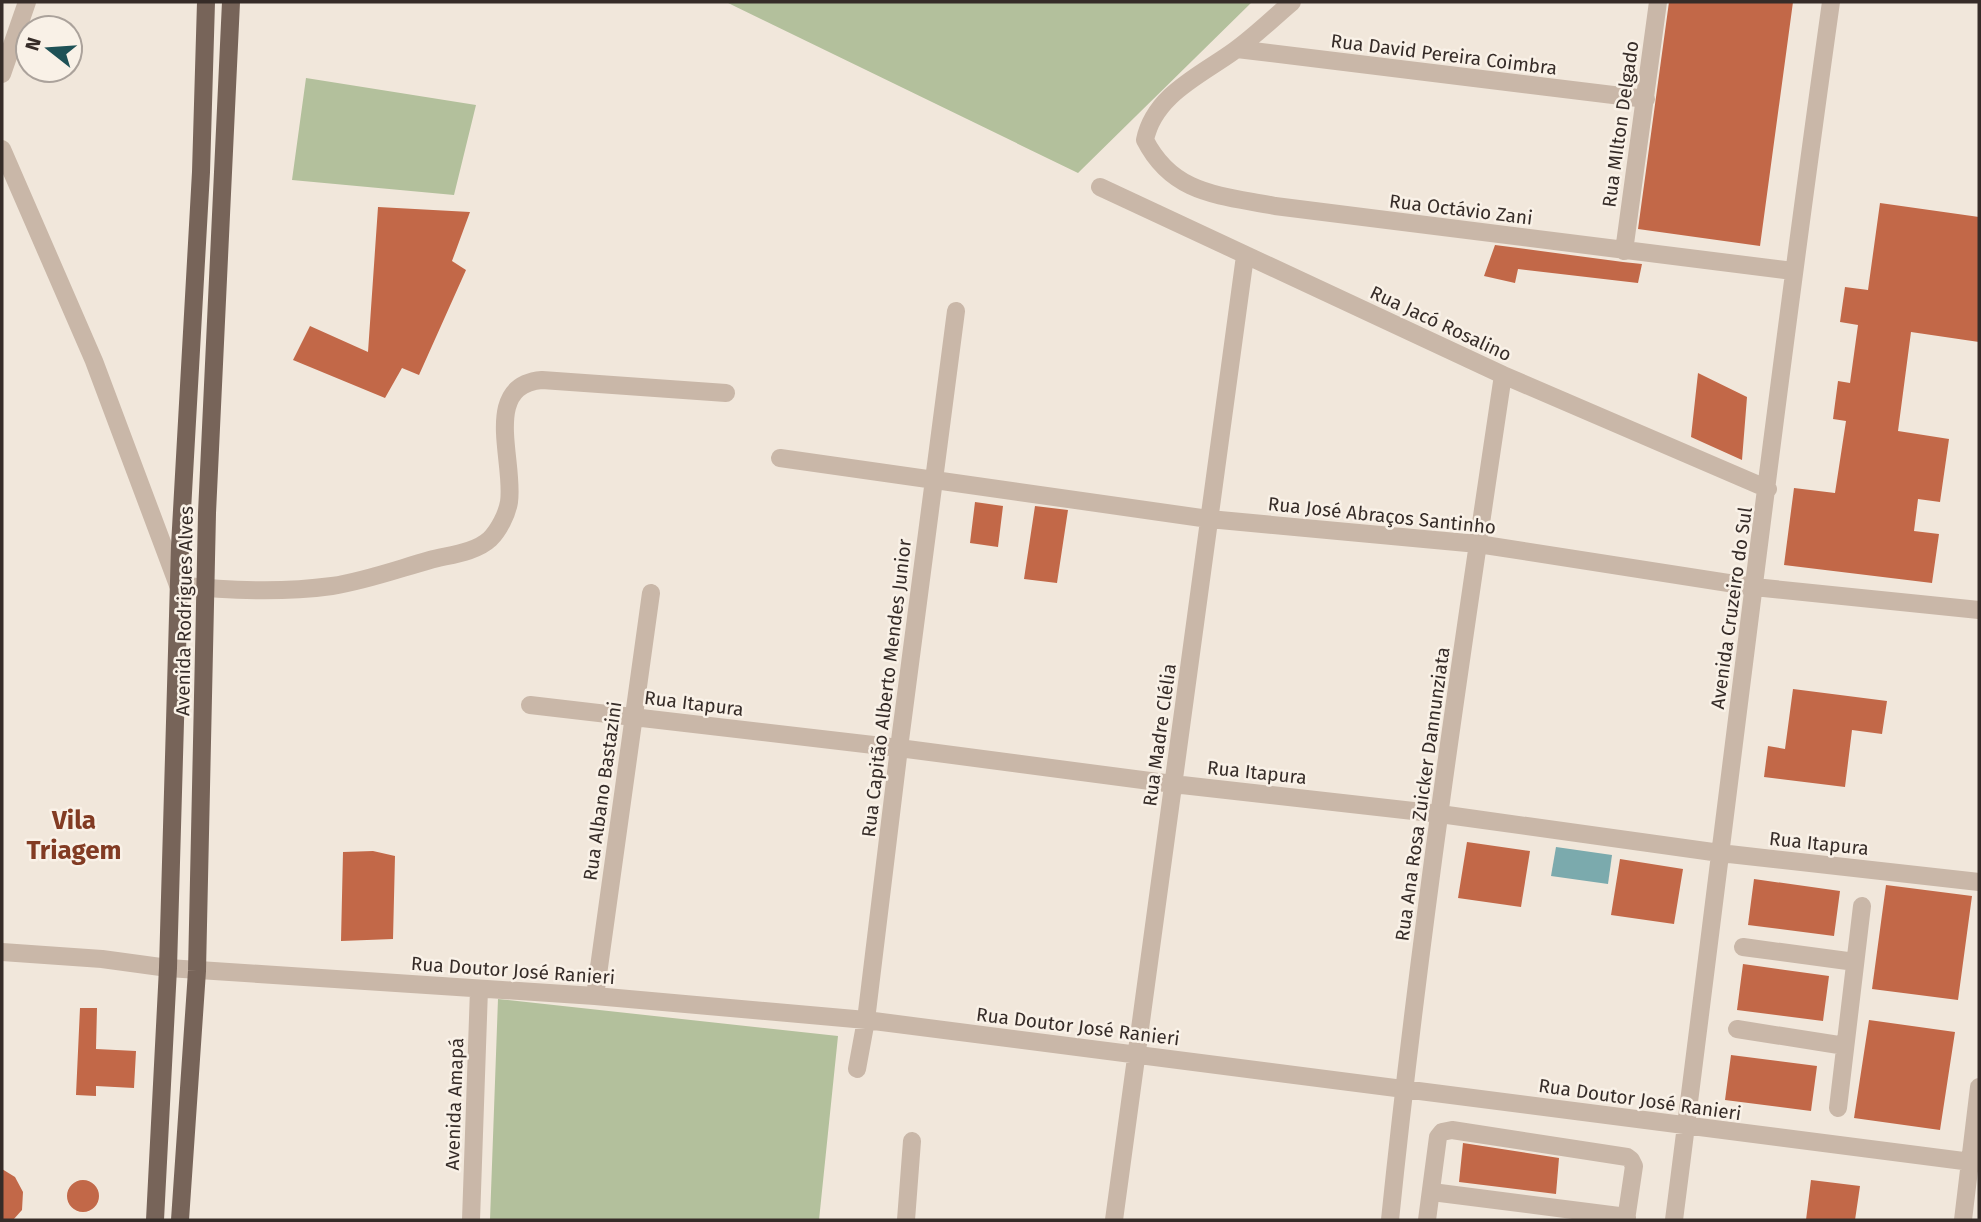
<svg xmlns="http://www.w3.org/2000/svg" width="1981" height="1222" font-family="'Fira Sans',sans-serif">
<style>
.green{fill:#b3c09c}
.water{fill:#7baaad}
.building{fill:#c26848}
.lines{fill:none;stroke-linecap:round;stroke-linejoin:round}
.minor{stroke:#c9b7a8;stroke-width:18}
.major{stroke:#776459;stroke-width:18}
.labels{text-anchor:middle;stroke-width:5;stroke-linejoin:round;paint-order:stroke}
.street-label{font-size:19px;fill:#362c28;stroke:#f9f1e7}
.district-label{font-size:26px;font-weight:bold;fill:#823b23;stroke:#f9f1e7}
</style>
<rect width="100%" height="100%" fill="#f1e7db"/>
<!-- green -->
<path class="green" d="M726 2H1252L1078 173Z
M306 78 476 105 454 195 292 180Z
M498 999 838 1036 819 1220H490Z"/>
<!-- water -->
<path class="water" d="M1556 847 1612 855 1608 884 1551 876Z"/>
<!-- building -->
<path class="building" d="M1669 2H1793L1760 246 1638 229Z
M1880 203 1979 217V342L1911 332 1898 431 1949 439 1940 502 1918 499 1914 531 1939 534 1932 583 1784 565 1794 488 1835 493 1846 421 1833 419 1838 381 1850 383 1858 325 1840 322 1845 287 1868 290Z
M378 207 470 212 452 261 466 270 419 375 402 368 385 398 293 360 310 326 368 352Z
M1495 245 1623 262 1642 264 1638 283 1518 269 1515 283 1484 276Z
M1698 373 1747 397 1742 460 1691 437Z
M975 502 1003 506 998 547 970 543Z
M1035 506 1068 510 1057 583 1024 579Z
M1793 689 1887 701 1882 734 1852 730 1845 787 1764 777 1768 746 1785 749Z
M1467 842 1530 851 1521 907 1458 898Z
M373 851 395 856 393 939 341 941 343 852Z
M1620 859 1683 869 1674 924 1611 915Z
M1754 879 1840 891 1834 936 1748 925Z
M1886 885 1972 896 1958 1000 1872 989Z
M1743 964 1829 976 1823 1021 1737 1010Z
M80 1008H97L96 1049 136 1051 134 1088 96 1086V1096L76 1095Z
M1869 1020 1955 1032 1940 1130 1854 1118Z
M1731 1055 1817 1066 1811 1111 1725 1100Z
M1463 1143 1559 1158 1556 1194 1459 1182Z
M2 1169 15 1177 23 1192 22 1210 13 1220H2Z
M1811 1180 1860 1186 1855 1220H1806Z
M67 1196a16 16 0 1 1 32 0a16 16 0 1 1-32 0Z"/>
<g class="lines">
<!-- minor -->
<path class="minor" d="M1292 2C1273 18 1255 36 1234 51 1201 75 1154 95 1145 140 1173 195 1220 195 1275 206L1793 271
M1237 49 1646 99
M2 74 27 2
M2 149 94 361 178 585C230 591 280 593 332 586 365 581 398 569 430 560 448 555 475 553 490 539 499 530 507 514 509 502 515 462 481 385 542 380L726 393
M1100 187 1503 375 1768 489
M1624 251 1658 2
M780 458 1209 519 1478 544 1754 587 1979 610
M530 705 899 748 1173 784 1440 814 1720 853 1979 882
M1743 947 1855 962
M2 952 102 959 168 968 595 996 866 1020 1979 1163
M595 996 651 593
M1737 1029 1845 1046
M857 1069 866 1020 899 748 956 311
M1838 1108 1862 906
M1432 1192 1627 1217
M471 1220 479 989
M906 1220 912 1141
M1114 1220 1245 256
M1390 1220C1419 937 1461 656 1503 375
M1427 1220 1438 1137 1442 1132 1452 1130 1627 1157 1631 1160 1634 1166 1626 1220
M1674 1220C1726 814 1774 407 1831 2
M1963 1220 1979 1087"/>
<!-- major -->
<path class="major" d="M155 1220 168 968 180 546 201 172 206 2
M180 1220 197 971 207 513 231 2"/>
</g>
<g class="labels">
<!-- street labels -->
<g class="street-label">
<text transform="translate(1444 54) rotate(7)" y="7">Rua David Pereira Coimbra</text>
<text transform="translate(1620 124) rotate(-82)" y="7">Rua MIlton Delgado</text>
<text transform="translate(1461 209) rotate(7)" y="7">Rua Octávio Zani</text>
<text transform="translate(1441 323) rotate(25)" y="7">Rua Jacó Rosalino</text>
<text transform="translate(1382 515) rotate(6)" y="7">Rua José Abraços Santinho</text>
<text transform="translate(1731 608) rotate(-82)" y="7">Avenida Cruzeiro do Sul</text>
<text transform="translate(184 611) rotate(-89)" y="7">Avenida Rodrigues Alves</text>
<text transform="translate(886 688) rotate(-83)" y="7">Rua Capitão Alberto Mendes Junior</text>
<text transform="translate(694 703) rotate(7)" y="7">Rua Itapura</text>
<text transform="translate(1159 735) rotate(-82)" y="7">Rua Madre Clélia</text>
<text transform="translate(1257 772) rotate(6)" y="7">Rua Itapura</text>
<text transform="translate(602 791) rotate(-82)" y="7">Rua Albano Bastazini</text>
<text transform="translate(1422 794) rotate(-82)" y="7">Rua Ana Rosa Zuicker Dannunziata</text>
<text transform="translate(1819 843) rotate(6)" y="7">Rua Itapura</text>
<text transform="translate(513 970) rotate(4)" y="7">Rua Doutor José Ranieri</text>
<text transform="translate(1078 1026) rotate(7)" y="7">Rua Doutor José Ranieri</text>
<text transform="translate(1640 1099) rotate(8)" y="7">Rua Doutor José Ranieri</text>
<text transform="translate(454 1104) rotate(-88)" y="7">Avenida Amapá</text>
</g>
<!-- district labels -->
<g class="district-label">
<text x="74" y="829">Vila<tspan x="74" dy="30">Triagem</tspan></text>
</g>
</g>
<!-- border -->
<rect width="1981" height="1222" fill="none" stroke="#362c28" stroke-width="7"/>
<!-- north arrow -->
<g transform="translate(49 49) rotate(287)"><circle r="33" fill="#f9f1e7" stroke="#aba29b" stroke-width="2"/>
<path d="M0-5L12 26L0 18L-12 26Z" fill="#1e5156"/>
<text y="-10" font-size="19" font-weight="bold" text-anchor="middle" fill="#362c28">N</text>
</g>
</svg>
